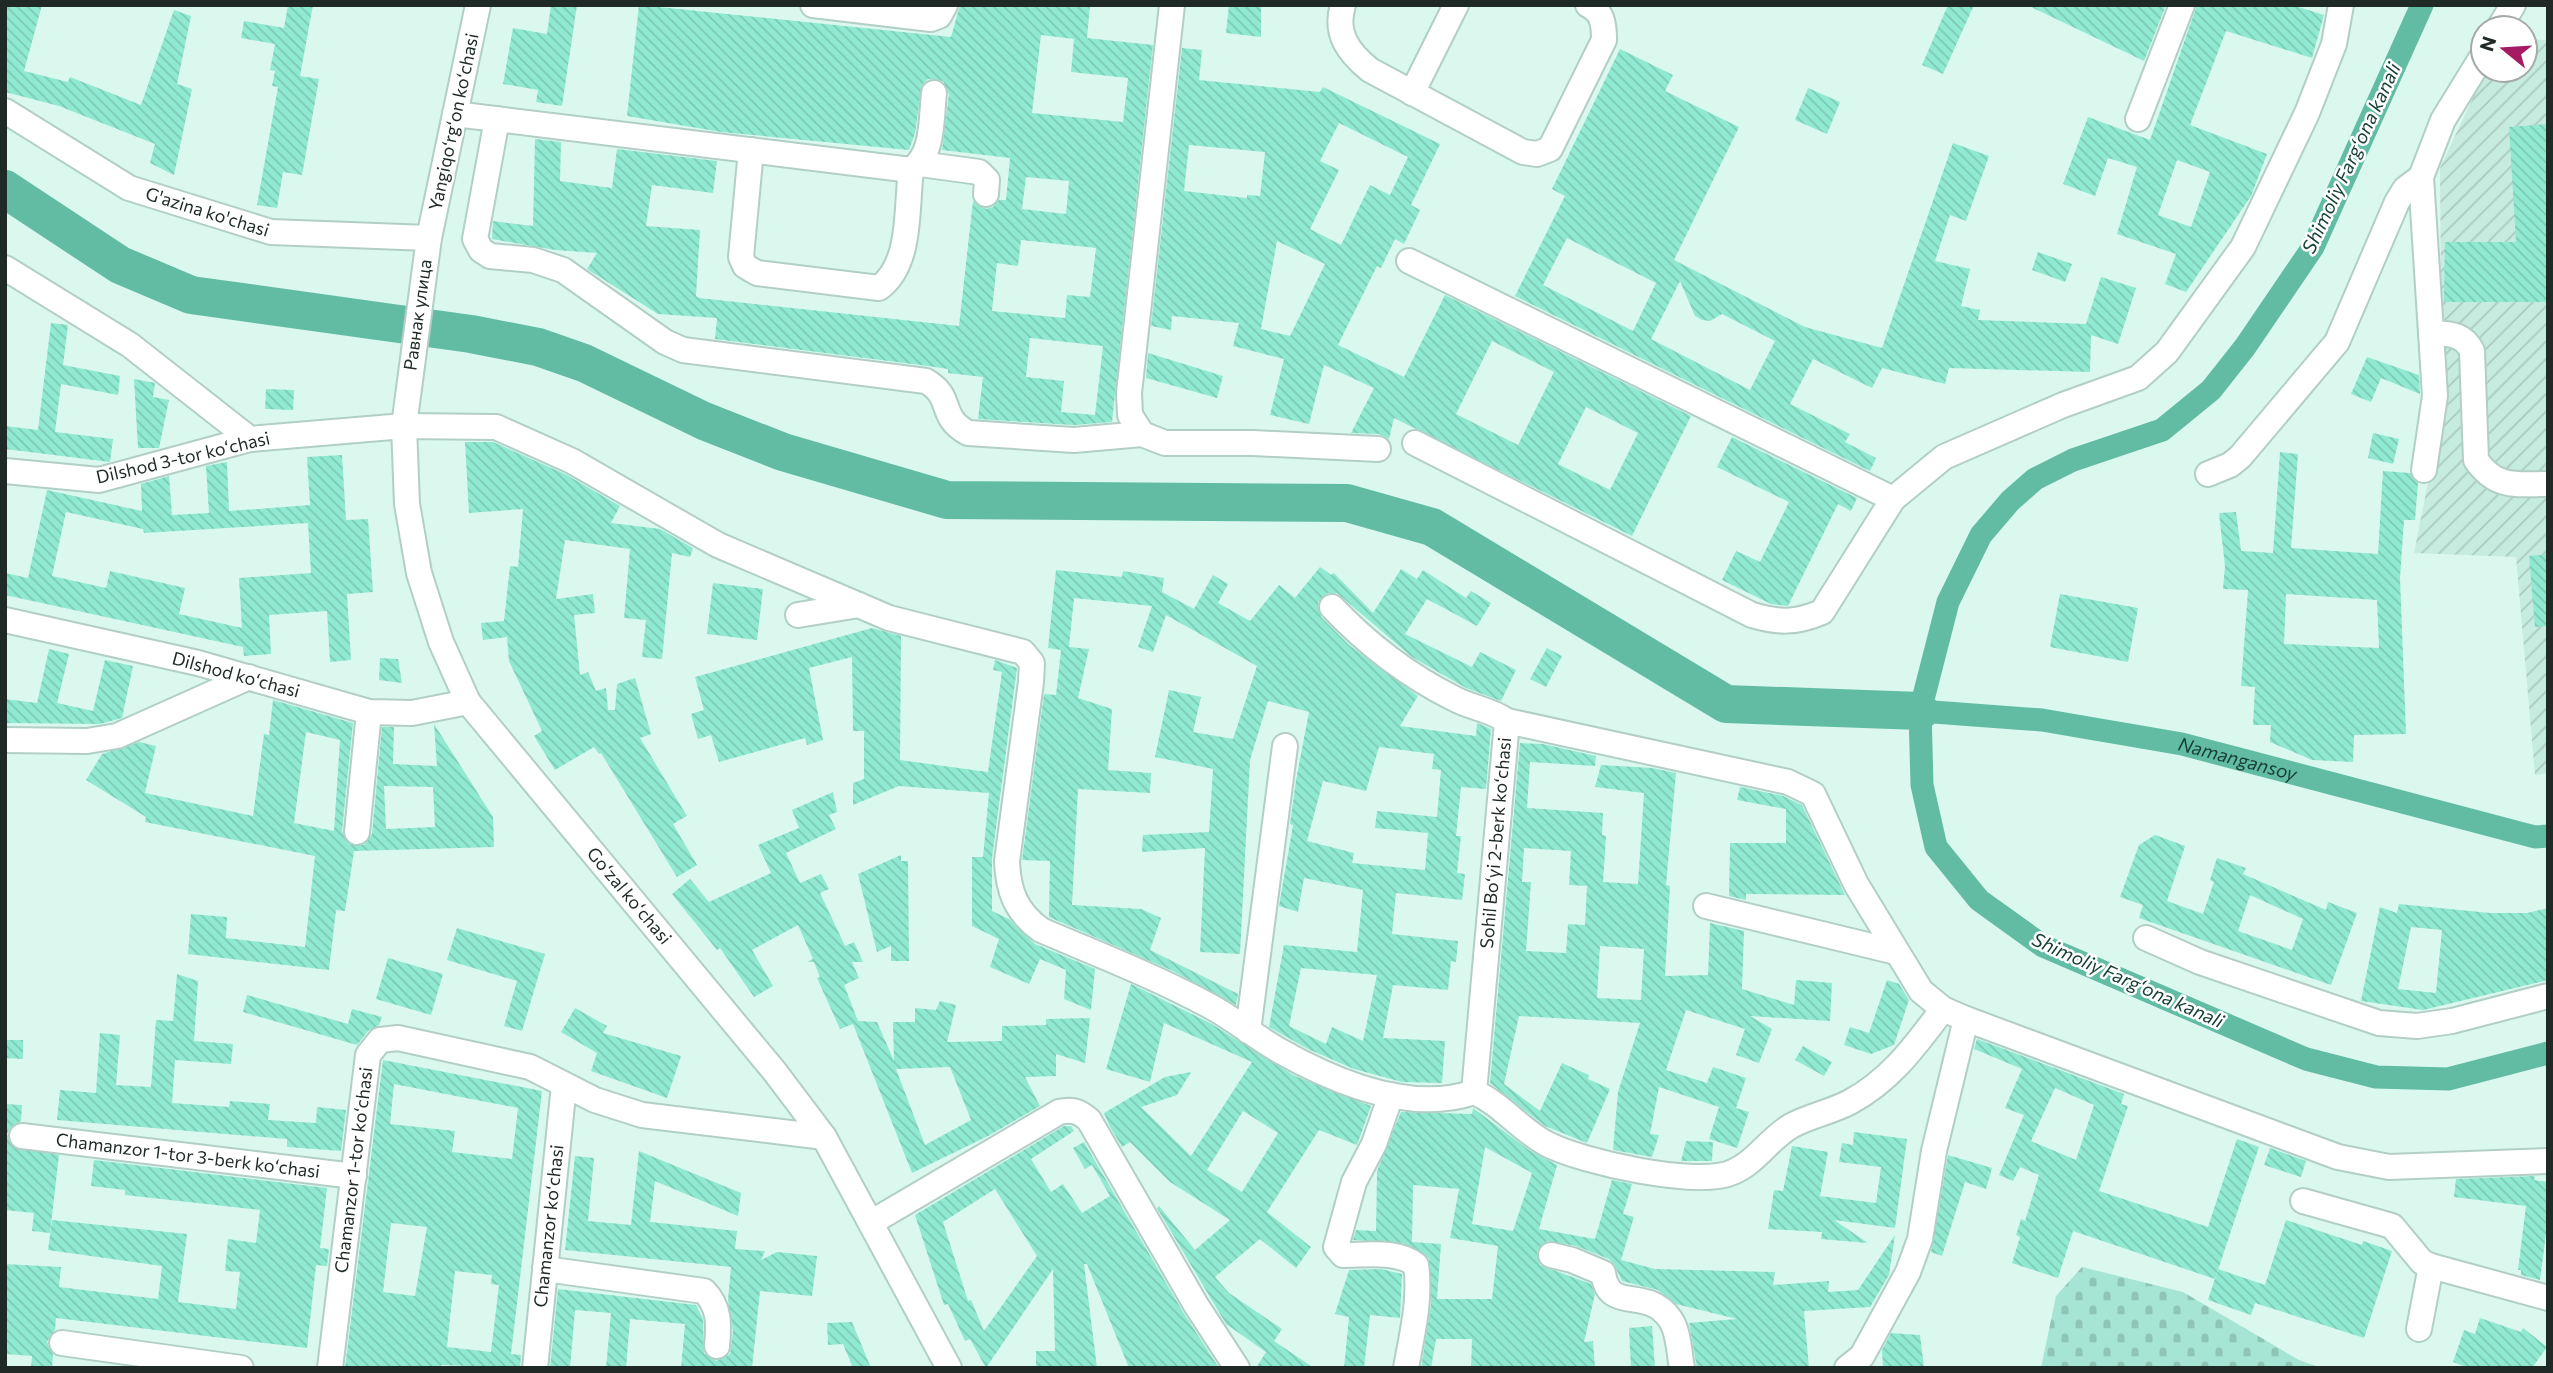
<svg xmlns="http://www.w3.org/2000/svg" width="2553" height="1373" font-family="Commissioner,sans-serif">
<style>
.industrial{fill:url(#industrial-furrows)}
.cemetery{fill:url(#cemetery-stones)}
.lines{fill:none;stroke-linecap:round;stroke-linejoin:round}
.canal{stroke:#62bca4;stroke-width:23}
.river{stroke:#62bca4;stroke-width:38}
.building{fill:url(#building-back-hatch);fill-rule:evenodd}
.minor-casing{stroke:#b2cfc6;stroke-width:28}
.minor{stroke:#fff;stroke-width:24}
.labels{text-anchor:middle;stroke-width:5;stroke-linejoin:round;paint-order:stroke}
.street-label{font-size:18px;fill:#1f2a27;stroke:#fff}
.water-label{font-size:19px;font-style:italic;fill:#153e34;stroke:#fff}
</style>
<defs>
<pattern id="industrial-furrows" width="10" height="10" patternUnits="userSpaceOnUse" patternTransform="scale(1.75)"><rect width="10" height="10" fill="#c6ebdf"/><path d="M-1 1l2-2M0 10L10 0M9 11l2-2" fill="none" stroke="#aacabf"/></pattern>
<pattern id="cemetery-stones" width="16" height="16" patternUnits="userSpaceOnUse" patternTransform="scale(1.75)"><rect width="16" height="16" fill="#a6e5d3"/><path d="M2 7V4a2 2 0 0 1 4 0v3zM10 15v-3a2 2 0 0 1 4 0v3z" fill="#8ec5b5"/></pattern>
<pattern id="building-back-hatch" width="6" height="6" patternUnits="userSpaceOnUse" patternTransform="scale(1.75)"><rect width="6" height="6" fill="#90ead1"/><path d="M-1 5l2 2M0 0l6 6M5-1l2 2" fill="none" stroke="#7cc9b3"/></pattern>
</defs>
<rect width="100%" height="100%" fill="#dbf8ef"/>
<!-- industrial -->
<path class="industrial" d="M2525 39 2548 40V773L2535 775 2516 557 2414 553 2442 412 2440 168 2486 70H2525Z"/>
<!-- cemetery -->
<path class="cemetery" d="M2082 1267 2183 1292 2299 1360 2321 1368H2041L2056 1296Z"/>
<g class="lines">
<!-- canal -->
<g class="canal">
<path d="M2422 5 2313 247 2245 347 2211 390 2162 430 2073 460 2035 479 2010 501 1981 535 1948 602 1920 711 1922 785 1936 847 1979 900 2043 946 2306 1059 2376 1077 2448 1079 2548 1053"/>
<path id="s1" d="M1920 711 2042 720 2182 744 2535 837 2548 836"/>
</g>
<!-- river -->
<path class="river" d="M5 189 120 265 191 295 471 334 538 347 584 363 704 421 783 452 947 500 1347 503 1432 527 1726 704 1920 711"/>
</g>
<!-- building -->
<path class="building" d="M5 5H42L24 71 68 82 70 77 141 105 174 10 191 16 177 84 192 89 174 175 150 163 155 144 59 106 5 92Z
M288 5H313L300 76 319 79 302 175 283 172 277 208 257 205 278 87 272 86 275 71 270 70 275 44 241 38 244 21 284 28Z
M551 5H577L562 106 536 102 538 90 503 84 513 28 547 34Z
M639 5 951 37 960 5H1090L1087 38 1153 45 1112 422 1074 425 978 419 983 377 948 373V369L928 366 715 339 717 318 658 314 587 269 597 253 555 250 492 239 493 221 533 226 535 139 561 142 560 181 612 188 617 149 717 161 713 193 652 185 646 226 700 230 696 296 699 298 959 326 973 201 986 209 993 207 999 200H1006L1010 158 942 150 949 94 943 81 928 79 922 85 915 133 909 150 721 132 627 116ZM1041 35 1074 39 1071 72 1128 78 1123 122 1032 113ZM1026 177 1069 181 1066 214 1022 209ZM1021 240 1096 248 1090 297 1067 295 1065 318 992 311 997 263 1018 266ZM1030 338 1103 346 1095 415 1061 412 1064 381 1026 377Z
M1229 5H1261V37L1226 33Z
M1948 5H1974L1943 74 1922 65Z
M2027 5H2166L2144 61Z
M2197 5H2292L2324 15 2312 58 2226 31 2190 125 2267 154 2251 196 2186 292 2165 284 2176 254 2117 234 2137 167 2108 158 2095 196 2063 184 2088 117 2150 140ZM2177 160 2210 172 2191 227 2158 215Z
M1182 48 1202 50 1199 80 1320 92 1323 87 1440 144 1411 205 1420 210 1404 244 1395 239 1381 268 1377 266 1338 345 1404 377 1445 295 1691 416 1632 536 1394 418 1389 439 1379 434 1351 433 1374 388 1324 365 1309 424 1270 415 1284 359 1233 346 1239 323 1172 316 1171 330 1151 326ZM1339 123 1408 157 1390 195 1370 185 1341 245 1310 229 1339 170 1320 161ZM1189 145 1265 152 1260 196 1247 195V198L1184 191ZM1277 241 1325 264 1290 336 1261 329ZM1492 341 1554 372 1518 445 1456 414ZM1586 407 1638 433 1610 490 1558 464Z
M1620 49 1673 75 1665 91 1739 127 1674 260 1805 327 1882 348 1953 143 1989 156 1966 221 1950 215 1935 261 1970 269 1961 306 1980 310 1978 320 2086 324 2101 277 2136 288 2118 344 2091 335 2090 372 1949 368 1945 384 1882 368 1872 388 1813 359 1790 404 1850 434 1845 442 1876 458 1870 471 1515 296 1565 196 1552 189ZM1567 238 1656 283 1633 331 1543 285ZM1680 281 1695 316 1702 320 1710 321 1722 314 1775 341 1750 390 1651 339Z
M1808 88 1840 102 1827 134 1795 120Z
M2548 124V302H2444L2445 242H2516L2509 127Z
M2038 252 2072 264 2065 282 2032 270Z
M51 323 68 325 63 365 120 376 118 395 61 384 55 432 113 439 110 462 5 449V426L38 430Z
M1148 353 1223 376 1217 398 1146 378Z
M2367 357 2419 375 2420 394 2381 378 2371 402 2351 394Z
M134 379 155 383 153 397 169 400 159 448H138Z
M266 389 294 390 293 410 265 409Z
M2373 433 2399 439 2393 464 2368 458Z
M1732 437 1857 498 1851 511 1838 504 1788 606 1771 604 1722 580 1736 551 1760 562 1789 502 1717 467Z
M465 442H493L565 474 620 506 611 523 660 529 693 548 690 557 672 553 662 659 642 657 646 620 624 618 630 549 565 540 556 599 593 594 595 613 574 615 580 675 588 672 596 691 606 688 608 710H615L617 684 635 678 651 734 640 738 687 816 673 824 697 865 677 877 601 753 599 754 594 747 555 770 534 736 542 731 509 661 507 637 483 640 481 623 504 621 510 566 518 567 523 509 469 513Z
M2280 452 2298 454 2291 548 2378 554 2383 471 2410 473 2418 483 2415 520H2404L2400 578 2406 734 2354 735 2353 762 2312 760 2270 742 2271 725H2253L2255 687 2241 686 2248 590 2223 589 2225 566 2219 513 2236 512 2241 551 2273 553ZM2286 594 2377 600 2379 648 2284 644Z
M342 455 346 520 368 519 373 592 347 594 351 660 330 662 327 611 269 615 271 654 244 656 243 647 5 595V573L28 578 47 490 142 511 141 484 169 476 172 515 209 513 206 466 227 462 229 511 310 505 307 457ZM66 512 143 529 144 533 308 523 311 573 239 578 242 628 179 614 185 588 110 571 106 588 52 576Z
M2548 554V626L2535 627 2529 556Z
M1320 567 1331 575 1334 573 1373 613 1401 569 1417 579 1423 570 1466 598 1471 591 1491 603 1477 626 1427 599 1405 634 1472 667 1480 652 1516 670 1501 701 1466 688 1412 657 1337 593H1328L1318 602 1321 617 1349 645 1418 696 1400 726 1476 736 1477 723 1491 729 1486 789 1461 787 1456 836H1461L1457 873 1465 874 1462 900 1396 893 1392 934 1458 941 1456 962 1451 961 1448 990 1393 985 1383 1038 1445 1041 1442 1083 1402 1082 1354 1069 1308 1049 1269 1027 1284 945 1357 952 1363 890 1304 878 1298 912 1279 906 1293 825 1290 824 1296 780 1309 712 1268 701 1250 760 1240 954 1200 952 1205 848 1142 852 1143 835 1209 832 1213 769 1155 757 1169 690 1201 697 1193 732 1233 739 1257 666 1166 615 1153 652 1138 647 1152 606 1074 598 1069 647 1089 649 1078 698 1112 709 1108 770 1151 773 1150 793 1078 789 1072 905 1141 909 1161 918 1150 950 1238 994 1236 1005 1173 971 1049 917 1050 861 1022 860 1044 694 1056 695 1061 650 1048 648 1056 570 1122 577 1123 571 1164 578 1162 592 1194 609 1213 575 1228 584 1218 603 1250 621 1279 585 1295 598ZM1379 747 1434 754 1432 769 1441 770 1437 817 1377 811 1375 828 1428 833 1425 870 1352 863 1354 853 1307 841 1323 781 1366 791ZM1301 968 1377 975 1363 1041 1332 1027 1326 1044 1289 1026Z
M713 583 763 589 757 640 707 634Z
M2060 594 2138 608 2128 662 2050 647Z
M872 628 901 636 900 760 988 772 1002 672 993 670 995 660 1017 668 992 858V911L1009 919 1035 944 1095 969 1091 1010 1064 999 1066 970 1040 959 1029 984 990 967 999 939 972 926V857H983L989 793 899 786 853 805V783L864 779V731H853L852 657 809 668 823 740 807 745 805 738 719 762 711 735 698 739 691 714 704 710 695 677Z
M1547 648 1562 656 1546 687 1530 679Z
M49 649 69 654 57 703 93 711 105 660 133 666 122 718 100 724 5 723V699L37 703Z
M380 658 398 659 402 683 379 680Z
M273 700 353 723 342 831 349 844 364 845 372 834 382 727H394L393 764 437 766 434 724 493 817 494 847 354 851 345 911 336 910 329 970 188 954 191 914 227 917 226 938 305 947 315 856 145 822 146 817 86 780 102 754 139 742 156 746 145 793 253 816 264 734 269 735ZM306 732 340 740 334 831 294 823ZM384 786 433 787 435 827 386 829Z
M1520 743 1543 744 1596 756 1595 766 1530 762 1527 808 1603 813 1602 835 1606 836 1603 882 1638 884 1644 793 1595 787 1601 765 1652 768 1676 773 1666 885 1670 886 1665 976 1708 975 1710 923 1744 931 1742 989 1794 1005 1796 980 1832 983 1830 1021 1750 1016 1772 1029 1759 1063 1736 1055 1745 1029 1686 1010 1666 1070 1707 1083 1713 1067 1746 1078 1736 1108 1749 1112 1737 1148 1709 1139 1719 1107 1659 1087 1650 1134 1659 1135 1652 1157 1613 1150 1618 1092 1640 1023 1519 1016 1504 1084 1540 1111 1562 1063 1589 1075 1588 1079 1610 1089 1587 1143 1545 1126 1490 1083ZM1524 848 1571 851 1569 885 1587 886 1585 925 1568 924 1566 953 1526 951 1531 882H1522ZM1600 946 1644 949 1641 1000 1597 998Z
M1740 787 1783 796 1802 805 1845 895 1746 894V900L1729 896 1730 843H1786V809L1737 800Z
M833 792 837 812 829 815 836 829 786 853 800 883 821 874 829 889 820 893 845 946 854 942 863 962H852L859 978 844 985 858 1021 877 1022 894 1061 893 1022H915V1008L936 1010 940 1001 956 1005 947 1042 1002 1041V1026L1046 1025V1019L1090 1018 1085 1063 1056 1054V1076L1025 1077 1040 1106 988 1136 912 1173 853 1024 840 1029 817 978 820 977 814 962H807L813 959 798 925 752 950 773 986 754 997 720 948 717 950 672 894 690 879 709 902 771 873 758 845 799 828 792 810ZM950 1067 971 1120 925 1145 896 1069Z
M2155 835 2185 846 2167 901 2203 914 2214 882 2210 880 2217 858 2246 868 2243 874 2326 910 2328 902 2357 913 2331 985 2139 918 2143 905 2120 897 2139 845ZM2250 895 2303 919 2292 950 2238 931Z
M901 855V861H908L909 961H891V946L877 952 858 874Z
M2399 904 2490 913H2527L2548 908V980L2423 1010 2361 1001 2380 907 2397 913ZM2411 927 2442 930 2436 993 2398 989Z
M457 928 545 954 522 1031 504 1026 517 981 447 960Z
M388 958 443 974 431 1015 376 999Z
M177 974 198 981 194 1041 233 1044 231 1064 175 1060 172 1103 229 1107 230 1101 270 1104 268 1120 316 1123 317 1107 346 1110 341 1151 287 1147V1139L57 1120 60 1090 96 1093 100 1033 120 1035 116 1085 151 1087 156 1020 173 1021Z
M1887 980 1899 984 1909 1000 1894 1045 1871 1054 1844 1045 1850 1027 1869 1033Z
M1131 984 1210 1023 1295 1076 1371 1106 1357 1145 1319 1130 1267 1212 1311 1247 1296 1268 1260 1239 1215 1277 1229 1293 1282 1329 1274 1341 1314 1368H1256L1266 1352 1226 1324 1157 1208 1159 1206 1195 1250 1230 1220 1170 1182 1130 1142 1122 1147 1110 1127 1104 1113 1165 1077 1191 1072 1177 1095 1141 1107 1191 1156 1252 1062 1164 1023 1150 1082 1106 1069ZM1243 1111 1278 1133 1242 1192 1207 1170Z
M247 995 348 1024 352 1009 382 1017 379 1025 368 1031 357 1045 243 1012Z
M575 1008 607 1026 603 1033 681 1056 667 1098 591 1071 597 1053 561 1032Z
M1977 1039 2124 1094 2121 1104 2128 1106 2099 1191 2208 1227 2237 1139 2259 1147 2215 1279 2073 1231 2058 1278 2012 1263 2020 1237 2016 1235 2021 1219 2025 1221 2039 1175 2020 1167 2013 1181 1999 1175 2024 1115 2005 1108 2022 1069 1974 1049ZM2055 1088 2094 1105 2076 1160 2031 1141Z
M5 1040H23V1059L5 1058Z
M1803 1046 1832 1062 1824 1076 1795 1060Z
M383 1060 542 1091 511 1354 521 1355 520 1368 441 1365 440 1368H345ZM394 1084 518 1108 512 1159 452 1152 455 1131 390 1124ZM391 1223 427 1227 415 1296 383 1292ZM455 1271 492 1275 491 1284 499 1285 491 1352 447 1347Z
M5 1104 22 1105 21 1121 11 1127 7 1134 13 1147 59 1155 50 1233 32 1231 34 1213 5 1210Z
M1473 1108 1529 1150 1557 1165 1539 1229 1595 1239 1612 1180 1632 1184 1623 1214 1634 1217 1621 1260 1655 1269 1775 1272 1773 1285 1829 1281 1828 1292 1858 1290 1895 1235 1889 1275 1870 1307 1804 1311 1809 1368H1697L1689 1323 1737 1319 1676 1304 1658 1290 1622 1281 1614 1264 1609 1259 1576 1246 1547 1241 1537 1251 1540 1265 1591 1284 1595 1294 1584 1342 1593 1341 1595 1368H1471L1472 1339H1436L1431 1368H1421L1431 1305 1429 1258 1403 1243 1353 1240 1356 1230 1376 1231 1377 1171 1401 1112 1472 1114ZM1485 1147 1532 1173 1513 1231 1472 1224ZM1413 1185 1459 1189 1450 1238 1498 1246 1492 1299H1437L1441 1244 1412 1242Z
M1064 1126H1071L1074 1131 1031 1159 1051 1192 1063 1184 1082 1213 1110 1196 1092 1165 1085 1169 1073 1148 1084 1142 1183 1312 1219 1368H1129L1087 1264H1084L1097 1368H1036V1351H1055L1053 1269 986 1368 970 1339 965 1341 948 1304 944 1305 915 1215ZM995 1189 1037 1256 984 1331 971 1300 968 1301 943 1222Z
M1854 1132 1907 1139 1895 1228 1834 1220 1868 1243 1821 1239 1822 1232 1768 1229 1774 1190 1783 1191 1792 1146 1828 1152 1820 1196 1876 1203 1881 1167 1839 1162 1842 1143 1853 1145Z
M1686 1141 1713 1142 1712 1161H1681Z
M2270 1148 2306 1161 2301 1177 2264 1165Z
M639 1151 741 1193 738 1216 655 1181 650 1222 737 1231 735 1249 765 1251 761 1260 777 1252 817 1256 812 1296 760 1291 752 1368H681L685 1324 630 1319 626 1368H606L611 1313 575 1310 570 1368H550L558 1289 696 1305 703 1319 704 1353 716 1361 730 1354 733 1331 728 1300 731 1267 565 1250 575 1156 594 1158 588 1221 631 1225Z
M1948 1155 1992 1168 1986 1189 1965 1182 1942 1256 1931 1252Z
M94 1160 327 1188 320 1248 329 1249 327 1266 316 1265 307 1348 56 1318 55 1330 47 1342 53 1355 52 1368H31L32 1356 5 1354V1264L61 1267 59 1287 158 1299 162 1266 48 1250 52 1220 187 1234 178 1302 236 1309 240 1272 225 1271 228 1239 256 1243 260 1210 125 1195V1190L91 1186Z
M2535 1176 2534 1180 2548 1182V1218L2540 1280 2521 1275V1270H2518L2526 1206 2454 1197 2456 1179Z
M2286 1220 2362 1245 2363 1241 2392 1251 2364 1338 2255 1303 2251 1315 2208 1300 2218 1269 2265 1285Z
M1381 1269 1402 1274 1400 1318 1370 1315 1364 1368H1344L1349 1317 1335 1314 1349 1270Z
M2480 1318 2521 1332 2523 1328 2547 1347 2532 1368H2469L2453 1362 2464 1330 2475 1334Z
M852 1322 871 1368H853L843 1344 828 1345 827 1323Z
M1652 1326 1655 1368H1631L1629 1328Z
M1891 1333 1920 1335 1924 1368H1883L1882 1350Z"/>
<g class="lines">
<defs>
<g id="minor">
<path d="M478 5 429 238 404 426 407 504 419 573 441 642 468 702 775 1072 824 1137 949 1368"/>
<path d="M813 5 931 19 939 16 945 5"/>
<path d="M1172 5 1129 393 1130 415 1142 434 1165 443H1253L1378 449"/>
<path d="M1343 5C1334 34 1349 53 1370 70L1523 152 1537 154 1550 149 1604 40C1604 25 1603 12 1588 5"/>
<path d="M2499 28 2513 5"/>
<path d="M2483 55 2443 120 2421 177 2431 333C2449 334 2463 333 2472 351L2476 460C2496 489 2516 484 2548 484"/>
<path d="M1412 93 1456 5"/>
<path id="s2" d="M5 111 129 188 271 232 429 238"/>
<path d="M455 114 911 170C934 154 931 119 934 93"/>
<path d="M497 119 475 239 481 250 490 256 533 260 563 270 665 342 683 350 926 381C955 398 937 416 968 433L1074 440 1142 434"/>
<path d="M2138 119 2182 5"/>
<path d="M751 150 741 257 745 266 757 273 879 288C912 264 906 208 911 170"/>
<path d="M920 164 979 172 987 180 986 194"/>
<path d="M1409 261 1893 499 1944 457 2063 405 2138 378 2167 352 2243 247 2307 113 2334 44 2341 5"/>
<path d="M5 268 130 345 250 439"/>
<path d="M1415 443 1752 615C1779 623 1796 623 1822 612L1893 499"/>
<path d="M2424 470 2435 396 2431 333"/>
<path d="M5 471 99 480 250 439 404 426 496 427 572 461 718 545 889 618 1023 652 1032 663 1031 682 1007 861C1008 891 1016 912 1041 930 1097 954 1154 976 1208 1005 1233 1018 1255 1037 1280 1051 1335 1082 1411 1114 1474 1092 1502 1104 1520 1130 1547 1144 1582 1162 1698 1188 1733 1172 1756 1162 1769 1139 1791 1126 1809 1116 1831 1112 1850 1102 1891 1080 1915 1046 1943 1009"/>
<path d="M2208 474 2230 465 2240 457 2337 342 2397 202 2405 189 2421 177"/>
<path d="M1332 607C1368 645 1407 675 1453 698 1471 708 1490 709 1507 721L1474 1092"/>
<path d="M798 615 859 605"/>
<path d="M5 620 198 663 369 712 412 713 468 702"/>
<path d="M1507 721 1788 782 1813 794 1856 884 1921 991 1943 1009 1966 1019 2338 1157 2389 1167 2548 1161"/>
<path d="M5 740 87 741 117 736 249 677"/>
<path d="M357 832 369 712"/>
<path d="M1706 906 1896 952"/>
<path d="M2146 938 2200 962 2379 1023 2417 1026 2452 1021 2548 996"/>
<path d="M1248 1031 1285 746"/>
<path d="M1391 1095 1374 1144 1354 1182 1336 1247 1343 1255C1366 1255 1398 1250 1416 1265 1421 1299 1412 1334 1406 1368"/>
<path d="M22 1136 354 1176"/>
<path d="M2303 1201 2392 1226 2422 1262 2431 1266 2548 1298"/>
<path d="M872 1222 1059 1112C1072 1109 1079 1111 1089 1120L1196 1305 1237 1368"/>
<path d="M1551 1255 1572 1260 1603 1273C1609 1315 1647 1285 1670 1319 1679 1331 1679 1353 1682 1368"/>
<path d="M545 1269 704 1291C720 1307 719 1325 717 1346"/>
<path d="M2419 1329 2431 1266"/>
<path d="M62 1343 241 1368"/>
<path d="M330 1368 368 1055 380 1040 398 1038 530 1067 595 1100 642 1115 824 1137"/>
<path d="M535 1368 564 1085"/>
<path d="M1847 1368 1862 1356 1908 1272 1920 1239 1934 1151 1966 1019"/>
</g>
</defs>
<!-- minor casing -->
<use href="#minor" class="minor-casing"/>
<!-- minor -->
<use href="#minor" class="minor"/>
</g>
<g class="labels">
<!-- street labels -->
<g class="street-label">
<text transform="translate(454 122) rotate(-78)" y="6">Yangiqoʻrgʻon koʻchasi</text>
<text dy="6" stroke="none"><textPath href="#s2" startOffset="228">G'azina ko'chasi</textPath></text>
<text transform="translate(418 315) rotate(-82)" y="6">Равнак улица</text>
<text transform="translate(183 458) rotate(-13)" y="6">Dilshod 3-tor koʻchasi</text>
<text transform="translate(236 675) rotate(15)" y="6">Dilshod koʻchasi</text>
<text transform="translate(1496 843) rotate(-85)" y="6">Sohil Boʻyi 2-berk koʻchasi</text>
<text transform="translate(629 896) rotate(50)" y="6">Goʻzal koʻchasi</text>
<text transform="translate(188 1156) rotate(7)" y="6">Chamanzor 1-tor 3-berk koʻchasi</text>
<text transform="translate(354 1170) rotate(-83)" y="6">Chamanzor 1-tor koʻchasi</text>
<text transform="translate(549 1226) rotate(-84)" y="6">Chamanzor koʻchasi</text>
</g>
<!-- water labels -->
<g class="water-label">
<text transform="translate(2351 158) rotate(-65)" y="7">Shimoliy Fargʻona kanali</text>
<text dy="7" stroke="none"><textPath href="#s1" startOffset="322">Namangansoy</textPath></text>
<text transform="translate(2128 980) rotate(24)" y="7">Shimoliy Fargʻona kanali</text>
</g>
</g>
<!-- border -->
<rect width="2553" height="1373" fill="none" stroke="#1f2a27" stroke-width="14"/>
<!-- north arrow -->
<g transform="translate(2504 49) rotate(288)"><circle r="33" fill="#ffffff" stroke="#a5aaa9" stroke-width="2"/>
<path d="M0-5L12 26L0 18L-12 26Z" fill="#a51c65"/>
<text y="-10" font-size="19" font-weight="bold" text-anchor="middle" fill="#1f2a27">N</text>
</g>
</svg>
